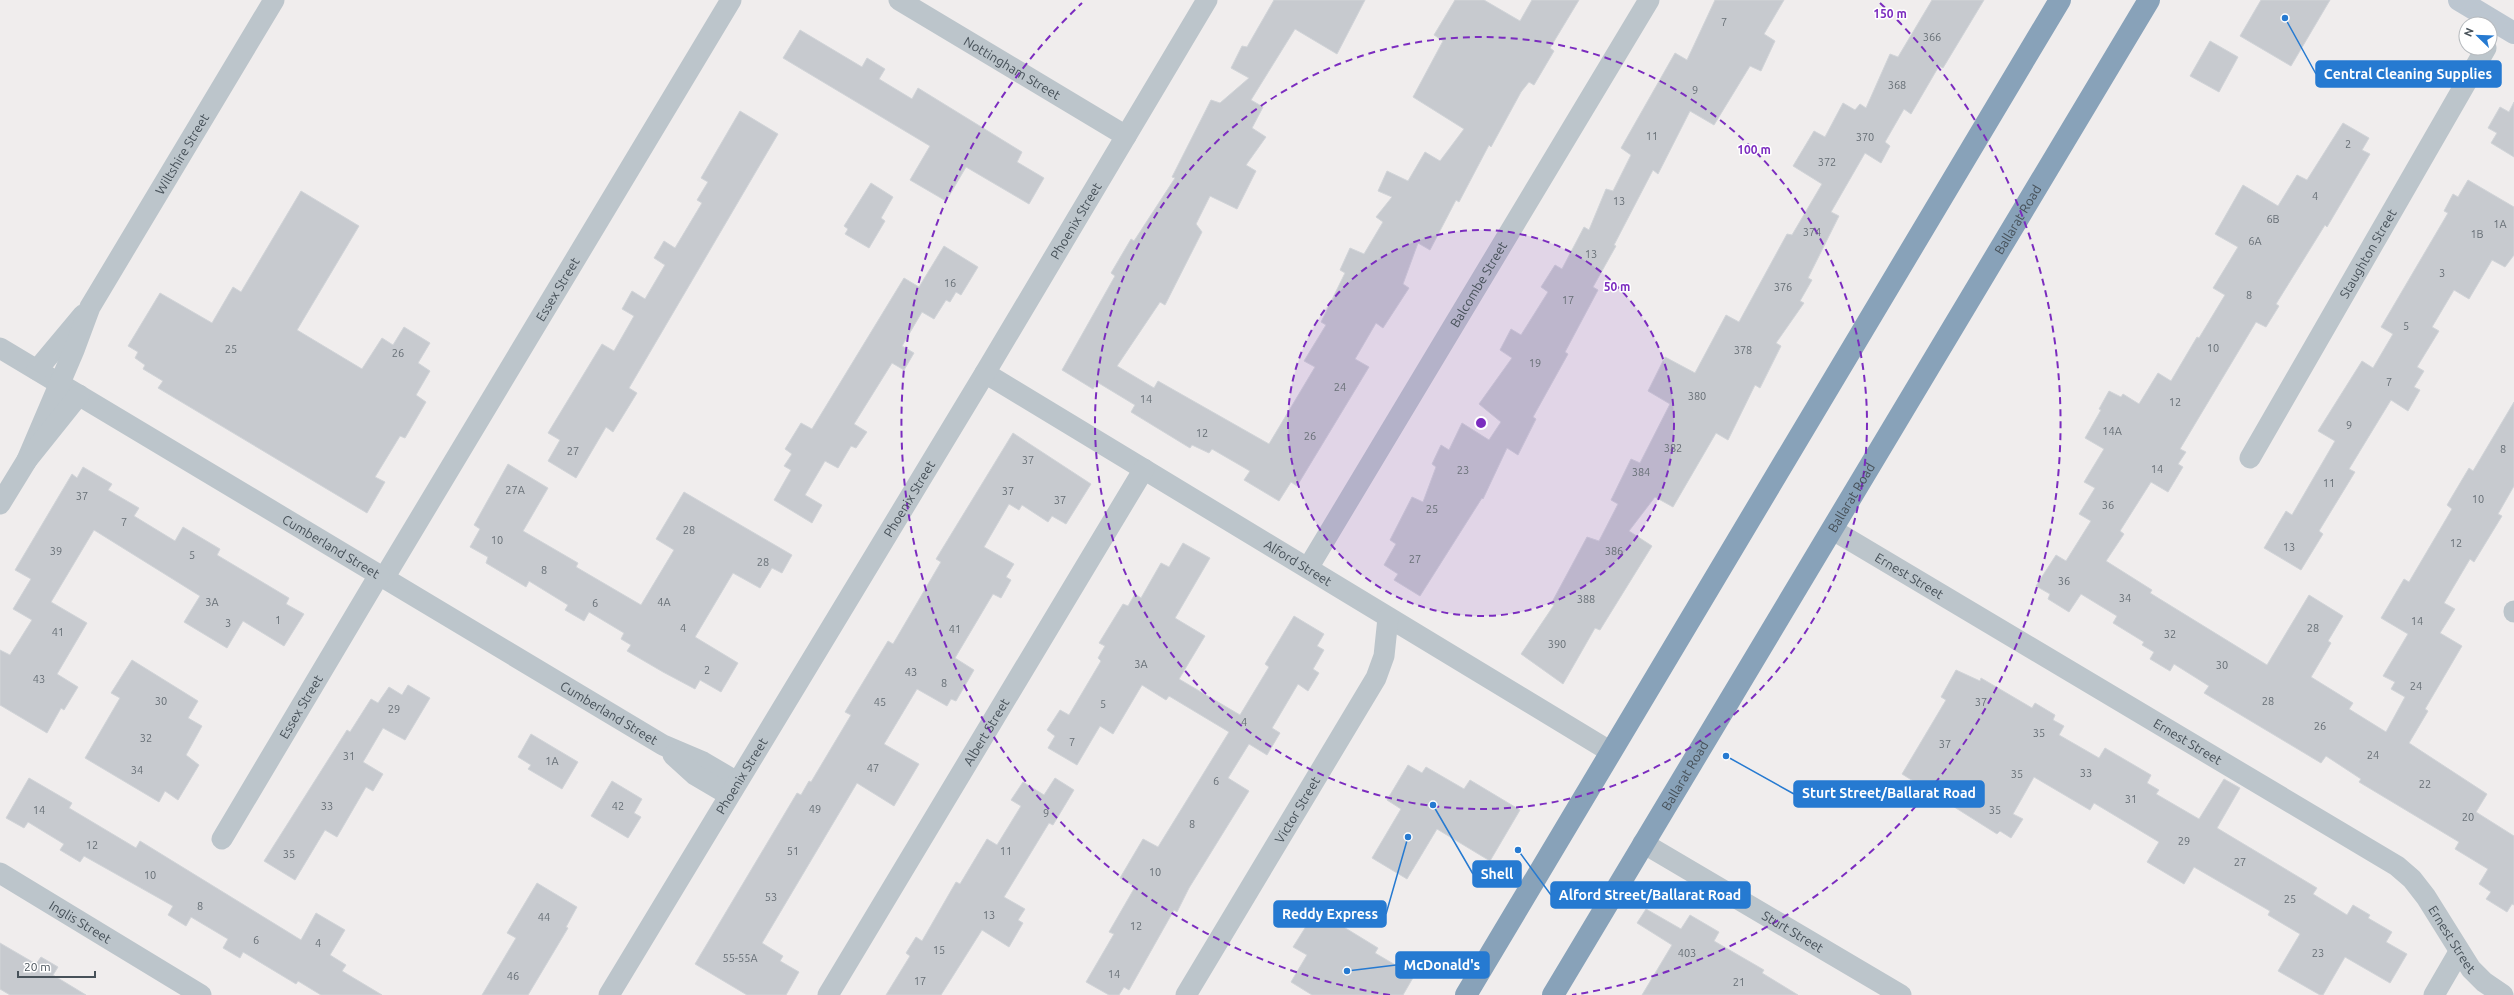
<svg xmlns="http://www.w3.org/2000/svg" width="2514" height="995" font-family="Ubuntu,sans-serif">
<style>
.building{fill:#c7cacf;stroke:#d1d4d8}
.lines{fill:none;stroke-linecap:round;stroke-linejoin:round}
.street{stroke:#bcc5cb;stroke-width:21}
.secondary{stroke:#bcc6d0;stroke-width:22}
.highway{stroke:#88a2b9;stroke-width:22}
.ring{fill:none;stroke:#7b2cbf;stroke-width:2;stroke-dasharray:7 5}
.labels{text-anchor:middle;stroke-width:3;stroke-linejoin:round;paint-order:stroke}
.number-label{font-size:11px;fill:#676f76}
.street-label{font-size:13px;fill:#475159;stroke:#fff}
.centre{fill:#7b2cbf;stroke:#fff;stroke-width:2}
.ring-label{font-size:12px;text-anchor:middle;font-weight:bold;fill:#7b2cbf;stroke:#fff;stroke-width:3;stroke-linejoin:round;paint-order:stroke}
.leader{fill:none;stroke:#267ad1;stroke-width:1.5}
.callout-dot{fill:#267ad1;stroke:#fff;stroke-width:1.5}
.callout{fill:#267ad1;stroke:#267ad1;stroke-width:1.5}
.callout-label{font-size:14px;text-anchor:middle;font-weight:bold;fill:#fff}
</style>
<rect width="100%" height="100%" fill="#f0eded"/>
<!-- building -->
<path class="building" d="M1274 0H1365L1337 54 1295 29 1251 100 1263 107 1252 128 1266 137 1246 165 1256 171 1237 209 1210 196 1196 224 1202 232 1165 305 1160 302 1117 366 1154 388 1158 381 1269 444 1315 367 1304 361 1326 325 1321 322 1345 273 1340 270 1350 248 1364 254 1383 222 1376 217 1392 197 1378 191 1387 171 1408 181 1425 152 1440 161 1464 129 1413 97 1443 41 1434 35 1455 0H1484L1520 21 1532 0H1579L1550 48 1554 51 1534 85 1529 82 1521 92 1491 147 1489 145 1459 202 1456 200 1430 250 1418 243 1403 284 1409 288 1383 328 1376 323 1355 359 1369 367 1297 486 1291 482 1279 501 1244 480 1250 471 1212 449 1209 453 1192 445 1190 448 1131 412 1135 405 1097 382 1093 389 1062 370 1115 276 1111 273 1131 239 1134 241 1175 178 1172 177 1211 100 1220 103 1249 78 1231 68 1242 46 1247 47Z
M1715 0H1784L1764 34 1775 41 1761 71 1750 66 1714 125 1690 111 1658 174 1653 170 1614 245 1616 246 1593 287 1598 290 1565 352 1568 354 1533 417 1536 419 1518 455 1507 448 1483 499 1482 498 1420 596 1394 580 1398 574 1384 565 1396 544 1390 540 1412 497 1423 502 1436 467 1432 464 1441 445 1449 450 1462 423 1489 440 1501 422 1479 404 1512 358 1500 350 1511 329 1521 335 1548 292 1541 287 1555 265 1562 269 1584 227 1589 230 1606 189 1613 191 1631 155 1621 148 1675 53 1687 60Z
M1932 0H1984L1943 68 1939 66 1911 114 1904 109 1885 142 1890 146 1881 163 1865 153 1831 212 1839 216 1808 278 1812 280 1800 301 1804 303 1776 343 1781 346 1760 388 1755 385 1728 440 1716 433 1673 507 1655 497 1629 531 1652 546 1600 630 1595 628 1563 684 1521 654 1554 605 1551 604 1587 537 1599 541 1618 504 1611 500 1631 459 1640 463 1670 404 1648 391 1665 357 1695 373 1726 315 1739 322 1787 234 1792 235 1822 184 1793 166 1814 131 1825 137 1843 103 1855 110 1860 104 1866 108 1890 54 1898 57Z
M2261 0H2330L2291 66 2240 36Z
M800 30 862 67 867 58 885 69 879 79 912 99 918 88 1022 152 1017 162 1044 178 1029 204 966 167 946 201 910 180 930 146 783 58Z
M2210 41 2238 57 2219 92 2190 76Z
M2514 102V157L2491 143 2497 133 2488 128 2500 107 2509 112Z
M740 111 778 134 629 388 637 393 613 432 606 427 576 478 548 461 560 440 548 433 602 344 614 351 634 316 622 309 632 291 645 299 665 265 654 258 664 241 675 248 702 203 697 200 708 182 701 178Z
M2343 123 2369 138 2362 150 2370 154 2327 227 2325 225 2276 304 2279 306 2266 327 2256 322 2180 449 2186 452 2178 464 2183 467 2168 492 2151 482 2120 531 2124 534 2106 561 2152 590 2150 593 2267 665 2309 595 2343 616 2328 641 2331 643 2311 677 2353 703 2349 709 2386 732 2405 697 2391 689 2395 682 2383 676 2408 634 2381 618 2404 579 2409 582 2452 509 2447 505 2469 468 2473 471 2514 402V486L2498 514 2502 516 2474 562 2470 559 2444 603 2455 609 2440 633 2462 646 2425 709 2428 711 2409 743 2487 794 2476 812 2514 836V905L2512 904 2507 912 2486 899 2491 892 2479 884 2488 869 2455 849 2459 842 2359 782 2361 779 2326 756 2321 763 2204 693 2209 686 2174 664 2170 671 2150 659 2154 652 2142 645 2144 642 2113 623 2117 616 2081 594 2069 612 2048 599 2050 594 2036 586 2056 555 2066 561 2091 521 2079 514 2095 488 2084 482 2104 449 2085 438 2101 410 2099 409 2109 391 2121 397 2123 394 2139 404 2158 373 2171 381 2197 337 2199 338 2225 295 2213 288 2238 247 2215 234 2243 185 2278 206 2297 175 2307 180Z
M2468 180 2514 207V255L2505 267 2492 260 2469 299 2454 290 2432 327 2439 331 2417 367 2424 371 2414 387 2420 390 2408 411 2391 400 2349 469 2355 472 2319 531 2323 534 2301 570 2264 548 2286 511 2292 515 2335 441 2318 431 2362 361 2373 368 2393 334 2381 327 2448 213 2444 211 2453 194 2458 197Z
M871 183 893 197 881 218 885 221 869 248 845 234 848 229 844 226Z
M301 191 359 226 297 330 362 369 382 338 393 345 404 327 430 343 418 363 430 371 416 395 426 402 405 438 400 436 375 477 385 482 367 513 158 388 163 381 143 369 145 365 135 358 138 352 128 346 160 293 212 323 233 287 241 292Z
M944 246 978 267 961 295 956 292 950 302 946 300 934 319 922 312 902 346 914 353 904 370 892 363 854 424 867 432 856 448 851 446 838 468 825 461 805 495 822 505 812 523 774 500 791 470 784 466 792 454 785 449 801 423 812 429 904 278 919 287Z
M1013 433 1091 484 1066 524 1052 516 1048 522 1022 505 1019 510 1009 504 984 547 1014 564 1006 577 1011 580 1001 598 993 594 955 658 974 670 956 701 951 699 947 706 917 689 884 744 919 764 894 806 857 783 762 943 783 956 780 961 799 972 786 995H747L695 964 797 793 801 795 809 781 811 782 851 715 845 712 888 641 893 644 941 562 936 559Z
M508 464 548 488 523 531 578 563 576 567 641 605 674 550 656 539 684 492 792 555 782 573 772 568 760 588 733 573 695 637 738 663 721 692 700 680 695 689 663 672 627 651 631 645 621 639 624 633 589 612 584 621 565 610 568 605 529 581 526 587 486 563 488 557 470 547 480 529 474 525Z
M83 467 112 484 108 490 139 508 134 516 175 541 183 527 220 549 217 555 289 598 286 604 304 614 284 646 243 621 227 648 184 622 200 596 94 530 51 602 87 623 57 674 78 687 64 710 61 708 47 733 0 705V650L10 655 32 620 13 609 31 579 15 570 72 474 77 478Z
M1183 543 1210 558 1175 618 1205 636 1179 679 1240 715 1269 667 1265 664 1294 616 1324 634 1317 646 1324 650 1313 669 1319 673 1308 691 1298 684 1272 728 1280 733 1267 755 1249 744 1228 778 1249 791 1189 888 1177 912 1174 910 1129 990 1124 987 1119 995H1109L1086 982 1114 934 1109 932 1135 887 1120 878 1143 839 1158 847 1229 732 1169 696 1166 700 1142 685 1113 734 1100 726 1077 765 1048 748 1055 736 1047 730 1060 710 1069 715 1101 661 1098 658 1105 646 1099 643 1123 604 1128 606 1135 594 1141 598 1161 563 1169 567Z
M132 660 198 701 188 718 202 726 186 755 199 765 178 800 165 791 159 802 85 758 120 698 111 693Z
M1956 670 1980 681 1981 678 2032 708 2035 703 2055 715 2053 720 2064 726 2059 735 2099 758 2105 748 2151 775 2147 783 2159 790 2156 794 2199 819 2224 779 2240 788 2217 828 2317 888 2313 894 2347 915 2353 905 2370 915 2368 918 2392 932 2386 942 2407 954 2390 983 2345 957 2323 995H2320L2278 971 2300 934 2268 915 2270 911 2194 867 2184 884 2147 862 2159 842 2094 803 2090 810 2034 777 2013 814 2023 819 2011 838 2000 831 1997 834 1902 774 1946 700 1941 697Z
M408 685 430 698 405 740 383 728 363 762 383 774 373 791 366 787 337 837 325 830 295 880 264 861 347 730 350 732 371 699 378 703 389 687 402 695Z
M531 734 578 762 562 789 528 769 531 765 518 757Z
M1408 765 1422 773 1426 767 1464 789 1470 780 1520 810 1490 861 1437 829 1407 879 1372 858 1401 809 1387 800Z
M29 778 72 803 69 808 136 848 140 841 301 940 316 913 345 930 330 955 346 965 342 971 382 995H321L298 981 296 984 243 952 240 958 223 948 228 939 191 917 186 926 168 915 173 906 84 856 80 862 60 850 64 844 28 822 24 828 6 818Z
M1055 778 1074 790 1053 825 1049 823 1004 897 1025 909 1018 920 1023 923 1009 947 982 930 941 995H886L910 956 906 953 916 937 922 941 956 882 960 884 987 839 997 845 1021 806 1011 800 1023 782 1044 795Z
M612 781 642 799 634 813 641 817 628 838 591 816Z
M537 883 577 907 566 927 568 928 528 995H482L516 938 507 933Z
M1646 909 1681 929 1690 915 1719 932 1714 941 1764 970 1762 973 1798 995H1642L1672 945 1637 923Z
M1329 918 1378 948 1375 953 1414 976 1403 995H1312L1291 982 1307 955 1293 947 1310 920 1314 923 1317 919 1325 924Z
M0 943 36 964 41 957 58 967 53 975 86 995H10L0 989Z"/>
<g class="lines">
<!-- street -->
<g class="street">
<path id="s1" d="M899 0 1126 136"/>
<path id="s2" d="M0 348 663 745 703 762 737 782"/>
<path d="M37 370 83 315"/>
<path id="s3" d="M985 373 1611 752"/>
<path id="s4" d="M2250 458 2486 48"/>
<path id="s5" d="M27 460 74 350 90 307 274 0"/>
<path d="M0 504 27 460 79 395"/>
<path id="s6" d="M1833 530 2397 866 2412 879 2426 897 2471 969 2484 982 2503 995"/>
<path id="s7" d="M1308 568 1649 0"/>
<path id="s8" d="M384 578 731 0"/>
<path d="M2514 612V611"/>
<path d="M673 755 695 775 729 795"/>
<path id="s9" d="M222 839 379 575"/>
<path id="s10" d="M1643 843 1901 995"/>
<path id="s11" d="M0 873 201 995"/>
<path id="s12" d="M609 995 985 373 1207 0"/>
<path id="s13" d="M828 995 1144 469"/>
<path id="s14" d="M1186 995 1376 678 1384 656 1388 618"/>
<path d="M2434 995 2459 952"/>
</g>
<!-- secondary -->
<path class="secondary" d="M2459 0 2514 33"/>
<!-- highway -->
<g class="highway">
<path d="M1466 995 2060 0"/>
<path id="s15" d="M1553 995 2149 0"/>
</g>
</g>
<!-- distance rings -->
<circle cx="1481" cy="423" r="193" fill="#7b2cbf" fill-opacity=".12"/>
<g class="ring">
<circle cx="1481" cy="423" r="193"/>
<circle cx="1481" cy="423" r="386"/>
<path d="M1390 995A579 579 0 0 1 1082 3M1880 3A579 579 0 0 1 1572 995"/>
</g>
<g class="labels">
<!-- number labels -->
<g class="number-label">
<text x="1724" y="26">7</text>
<text x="1932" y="41">366</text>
<text x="1897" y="89">368</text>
<text x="1695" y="94">9</text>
<text x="1652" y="140">11</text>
<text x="1865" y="141">370</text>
<text x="2348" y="148">2</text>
<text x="1827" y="166">372</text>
<text x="2315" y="200">4</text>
<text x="1619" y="205">13</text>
<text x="2273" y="223">6B</text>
<text x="2500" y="228">1A</text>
<text x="1812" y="236">374</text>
<text x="2477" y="238">1B</text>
<text x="2255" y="245">6A</text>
<text x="1591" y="258">13</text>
<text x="2442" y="277">3</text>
<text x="950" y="287">16</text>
<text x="1783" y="291">376</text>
<text x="2249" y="299">8</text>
<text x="1568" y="304">17</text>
<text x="2406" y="330">5</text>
<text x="2213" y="352">10</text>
<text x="231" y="353">25</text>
<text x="1743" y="354">378</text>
<text x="398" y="357">26</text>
<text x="1535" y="367">19</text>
<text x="2389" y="386">7</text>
<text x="1340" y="391">24</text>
<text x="1697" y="400">380</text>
<text x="1146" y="403">14</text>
<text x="2175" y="406">12</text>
<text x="2349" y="429">9</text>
<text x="2112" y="435">14A</text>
<text x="1202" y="437">12</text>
<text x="1310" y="440">26</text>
<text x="1673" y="452">382</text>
<text x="2503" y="453">8</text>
<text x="573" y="455">27</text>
<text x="1028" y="464">37</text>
<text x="2157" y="473">14</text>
<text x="1463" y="474">23</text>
<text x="1641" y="476">384</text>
<text x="2329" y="487">11</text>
<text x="515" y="494">27A</text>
<text x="1008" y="495">37</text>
<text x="82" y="500">37</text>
<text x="2478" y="503">10</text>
<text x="1060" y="504">37</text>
<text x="2108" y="509">36</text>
<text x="1432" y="513">25</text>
<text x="124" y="526">7</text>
<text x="689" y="534">28</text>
<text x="497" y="544">10</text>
<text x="2456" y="547">12</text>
<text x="2289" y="551">13</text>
<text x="56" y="555">39</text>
<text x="1614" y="555">386</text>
<text x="192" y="559">5</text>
<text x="1415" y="563">27</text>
<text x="763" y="566">28</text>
<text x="544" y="574">8</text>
<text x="2064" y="585">36</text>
<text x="2125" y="602">34</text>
<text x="1586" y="603">388</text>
<text x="212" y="606">3A</text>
<text x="664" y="606">4A</text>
<text x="595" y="607">6</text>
<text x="278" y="624">1</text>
<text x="2417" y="625">14</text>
<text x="228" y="627">3</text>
<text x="683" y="632">4</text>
<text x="2313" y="632">28</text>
<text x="955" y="633">41</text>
<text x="58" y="636">41</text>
<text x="2170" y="638">32</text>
<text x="1557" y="648">390</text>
<text x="1141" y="668">3A</text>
<text x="2222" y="669">30</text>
<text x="707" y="674">2</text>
<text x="911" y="676">43</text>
<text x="39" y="683">43</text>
<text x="944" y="687">8</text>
<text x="2416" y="690">24</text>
<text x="161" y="705">30</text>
<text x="2268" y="705">28</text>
<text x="880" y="706">45</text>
<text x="1981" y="706">37</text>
<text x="1103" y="708">5</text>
<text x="394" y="713">29</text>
<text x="1244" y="726">4</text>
<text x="2320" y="730">26</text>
<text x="2039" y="737">35</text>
<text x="146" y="742">32</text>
<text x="1072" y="746">7</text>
<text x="1945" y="748">37</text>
<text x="2373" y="759">24</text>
<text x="349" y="760">31</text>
<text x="552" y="765">1A</text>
<text x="873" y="772">47</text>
<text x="137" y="774">34</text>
<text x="2086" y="777">33</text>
<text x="2017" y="778">35</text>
<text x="1216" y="785">6</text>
<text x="2425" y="788">22</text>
<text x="2131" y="803">31</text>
<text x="327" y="810">33</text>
<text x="618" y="810">42</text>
<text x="815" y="813">49</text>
<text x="39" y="814">14</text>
<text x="1995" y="814">35</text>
<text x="1046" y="817">9</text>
<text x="2468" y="821">20</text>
<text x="1192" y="828">8</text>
<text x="2184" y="845">29</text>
<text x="92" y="849">12</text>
<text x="793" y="855">51</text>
<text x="1006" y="855">11</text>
<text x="289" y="858">35</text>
<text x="2240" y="866">27</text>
<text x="1155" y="876">10</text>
<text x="150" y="879">10</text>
<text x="771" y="901">53</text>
<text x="2290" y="903">25</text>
<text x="200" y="910">8</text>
<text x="989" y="919">13</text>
<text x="544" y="921">44</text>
<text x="1136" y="930">12</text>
<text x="256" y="944">6</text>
<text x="318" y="947">4</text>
<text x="939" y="954">15</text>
<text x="1687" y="957">403</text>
<text x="2318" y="957">23</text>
<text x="740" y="962">55-55A</text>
<text x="1114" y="978">14</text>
<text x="513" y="980">46</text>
<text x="920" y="985">17</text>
<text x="1739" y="986">21</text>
</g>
<!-- street labels -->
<g class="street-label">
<text dy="5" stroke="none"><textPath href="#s1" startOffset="132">Nottingham Street</textPath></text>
<text dy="5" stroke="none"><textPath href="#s5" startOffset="344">Wiltshire Street</textPath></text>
<text dy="5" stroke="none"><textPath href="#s12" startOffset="904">Phoenix Street</textPath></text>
<text dy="5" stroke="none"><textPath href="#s15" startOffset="904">Ballarat Road</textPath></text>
<text dy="5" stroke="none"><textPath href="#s4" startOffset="236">Staughton Street</textPath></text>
<text dy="5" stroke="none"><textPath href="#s7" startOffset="331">Balcombe Street</textPath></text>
<text dy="5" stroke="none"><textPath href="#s8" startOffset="337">Essex Street</textPath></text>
<text dy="5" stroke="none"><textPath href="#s12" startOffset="580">Phoenix Street</textPath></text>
<text dy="5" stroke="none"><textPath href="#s15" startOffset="580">Ballarat Road</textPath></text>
<text dy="5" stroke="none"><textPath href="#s2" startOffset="386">Cumberland Street</textPath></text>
<text dy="5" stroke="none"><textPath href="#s3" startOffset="366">Alford Street</textPath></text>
<text dy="5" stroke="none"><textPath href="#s6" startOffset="89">Ernest Street</textPath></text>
<text dy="5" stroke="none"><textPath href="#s9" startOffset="154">Essex Street</textPath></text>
<text dy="5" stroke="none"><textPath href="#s2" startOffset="710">Cumberland Street</textPath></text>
<text dy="5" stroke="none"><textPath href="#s13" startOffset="307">Albert Street</textPath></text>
<text dy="5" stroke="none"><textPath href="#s6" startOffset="413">Ernest Street</textPath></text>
<text dy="5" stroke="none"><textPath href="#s12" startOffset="256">Phoenix Street</textPath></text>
<text dy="5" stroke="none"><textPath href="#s15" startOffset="256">Ballarat Road</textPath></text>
<text dy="5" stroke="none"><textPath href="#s14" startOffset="216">Victor Street</textPath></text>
<text dy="5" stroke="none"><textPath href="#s11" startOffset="94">Inglis Street</textPath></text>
<text dy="5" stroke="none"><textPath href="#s10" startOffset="174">Sturt Street</textPath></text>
<text dy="5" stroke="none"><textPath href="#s6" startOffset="749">Ernest Street</textPath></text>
</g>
</g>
<circle cx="1481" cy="423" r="6" class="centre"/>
<g class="ring-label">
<text x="1890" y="18">150 m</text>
<text x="1754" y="154">100 m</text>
<text x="1617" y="291">50 m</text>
</g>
<!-- callouts -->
<path class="leader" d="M2285 18L2316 74M1726 756L1794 794M1433 805L1473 874M1518 850L1551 895M1408 837L1386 914M1347 971L1396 965"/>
<g class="callout-dot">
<circle cx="2285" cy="18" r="4"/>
<circle cx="1726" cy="756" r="4"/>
<circle cx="1433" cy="805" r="4"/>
<circle cx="1518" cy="850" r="4"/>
<circle cx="1408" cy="837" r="4"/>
<circle cx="1347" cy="971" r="4"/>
</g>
<g class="callout">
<rect x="2316" y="61" width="185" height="26" rx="4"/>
<rect x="1794" y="781" width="190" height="26" rx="4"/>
<rect x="1473" y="861" width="48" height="26" rx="4"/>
<rect x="1551" y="882" width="199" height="26" rx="4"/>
<rect x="1274" y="901" width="112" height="26" rx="4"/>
<rect x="1396" y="952" width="93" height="26" rx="4"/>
</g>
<g class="callout-label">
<text x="2408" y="79">Central Cleaning Supplies</text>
<text x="1889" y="798">Sturt Street/Ballarat Road</text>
<text x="1497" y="879">Shell</text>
<text x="1650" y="900">Alford Street/Ballarat Road</text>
<text x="1330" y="919">Reddy Express</text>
<text x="1442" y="970">McDonald's</text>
</g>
<!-- north arrow -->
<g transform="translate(2478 36) rotate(293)"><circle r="19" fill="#ffffff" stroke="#b5b9bd"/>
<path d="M0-3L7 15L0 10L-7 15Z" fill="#267ad1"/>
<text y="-6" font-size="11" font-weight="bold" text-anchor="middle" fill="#475159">N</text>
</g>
<!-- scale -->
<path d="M18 971v6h77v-6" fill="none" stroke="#475159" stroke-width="2"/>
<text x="24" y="971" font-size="12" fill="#475159" stroke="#ffffff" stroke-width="3" paint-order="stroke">20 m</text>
</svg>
